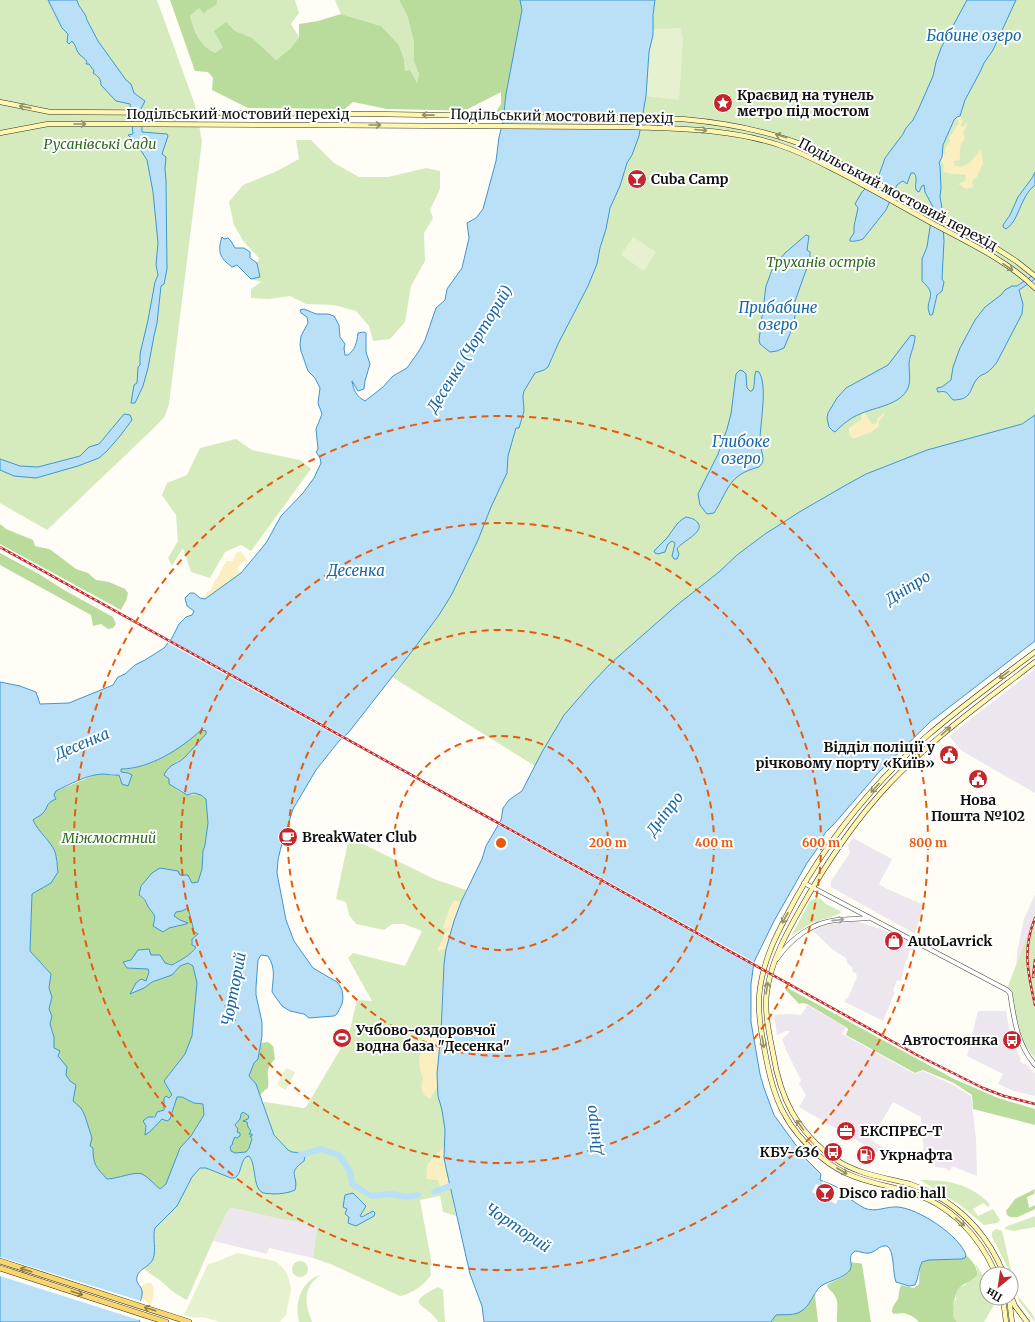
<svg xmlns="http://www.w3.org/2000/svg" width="1035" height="1322" font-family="Merriweather,serif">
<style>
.industrial{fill:#eee6ef}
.green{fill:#d5ebbd}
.forest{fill:#b9dc9c}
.sand{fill:#fbeec1}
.pitch{fill:#e6f2cf}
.water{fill:#b9e0f7;stroke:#3f96cf;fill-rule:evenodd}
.pier{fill:#fffdf5}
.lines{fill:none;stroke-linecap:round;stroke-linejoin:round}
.river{stroke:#b9e0f7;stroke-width:6}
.tertiary-casing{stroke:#444;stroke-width:5}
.secondary-casing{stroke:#333;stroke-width:5.5}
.primary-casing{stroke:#222;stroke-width:6}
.tertiary{stroke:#fff;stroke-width:4}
.secondary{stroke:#fff6b0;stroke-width:4.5}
.primary{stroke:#f9d66b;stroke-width:5}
.rail-casing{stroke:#c4262e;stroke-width:2.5}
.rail{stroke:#fff;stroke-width:1;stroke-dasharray:3;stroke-linecap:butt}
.oneway{stroke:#948f68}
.oneway2{stroke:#a0a0a0}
.oneway3{stroke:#917d42}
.ring{fill:none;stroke:#e8590c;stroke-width:2;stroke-dasharray:7 5}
.labels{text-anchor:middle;stroke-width:4;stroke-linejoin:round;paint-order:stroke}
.poi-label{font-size:14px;font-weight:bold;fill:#111;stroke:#fff;text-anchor:start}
.street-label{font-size:14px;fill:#111;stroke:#fff}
.park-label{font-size:14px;font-style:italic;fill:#2f6b1f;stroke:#fff}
.water-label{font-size:15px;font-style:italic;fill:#1768a6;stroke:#fff}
.centre{fill:#e8590c;stroke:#fff;stroke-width:2}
.ring-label{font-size:12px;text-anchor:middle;font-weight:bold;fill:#e8590c;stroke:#fff;stroke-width:4;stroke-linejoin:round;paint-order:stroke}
</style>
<rect width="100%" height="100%" fill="#fffdf5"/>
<!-- industrial -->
<path class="industrial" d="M1035 669V793L962 751 949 736Z
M853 838 892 859 879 884 885 888 924 905 915 934 831 887V881L850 853 848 845Z
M1035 894V1045L1016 970 1017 953 1024 919Z
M856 921 884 930 914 945 913 950H910L907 960H906L901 981 897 980 893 991 895 992 883 1021 845 1002 846 998H848L857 977 856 976 857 974 852 971 853 968 847 963 846 958 832 949 813 931 825 925 838 923Z
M807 1005 846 1027 842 1034 915 1074 923 1071 953 1085 971 1096 976 1139 977 1176 952 1166 950 1171 945 1168 935 1167 934 1155 924 1154 921 1117 893 1102 871 1140 887 1150 884 1156 799 1107 806 1095 799 1084 801 1080 786 1050 782 1039 789 1033V1031H786L777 1035 774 1015 789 1014 801 1015Z
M978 1011H1006L1010 1032 1016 1049 1021 1059 1020 1061 1024 1065 1025 1063 1035 1074V1096L1014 1091 998 1084 1003 1074 967 1056Z
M233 1208 280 1219 316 1225 317 1227 313 1258 269 1248 267 1254 213 1241 229 1209Z"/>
<!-- green -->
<path class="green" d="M0 0H157L195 105 202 141 169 404 165 416 157 425 47 530 0 503Z
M205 0H295L299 13 291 24 299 37 291 48 276 60 252 39 235 31 223 47 215 53C200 46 194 31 190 16Z
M335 0H399L407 15 414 42V62L419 74 417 83 405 71 404 59 399 45 381 26 341 14Z
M655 0H1035V415L1022 424 927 450 866 474 801 511 765 534 737 555 719 572 677 605 611 663 591 684 564 715 535 766 392 677 439 615 452 594 478 540 491 507 507 473 508 456 516 428H519L524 411 523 396 524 391 535 373 544 370 550 364 558 344 588 286 597 264 610 208 627 163 632 155 639 136 642 116Z
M296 140H311L334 163 359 177H388L426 168 440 171V189L430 210 433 218 424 233 425 261 411 286 405 322 390 339 373 341 369 326 356 311 334 305 306 304 290 296 268 299 251 298V289L261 282 251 279 260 277 257 263 259 258 244 242 234 225 229 202 243 185 275 172 299 159Z
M236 439 252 450 300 460 311 469 251 551 241 545 225 552 210 578 191 572 183 548 172 566 168 558 178 541 176 515 162 495 167 483 187 475 200 448Z
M349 837 434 879 466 890 454 921 446 949 442 995 441 1033 442 1110 445 1130 444 1158 456 1216 443 1212 440 1196 420 1200 432 1265 430 1266 431 1275C424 1285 412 1294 400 1296L333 1265 313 1258 317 1228 316 1225 280 1219 233 1208 229 1209 213 1241 187 1300C177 1295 171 1290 162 1282 157 1277 149 1275 144 1268 156 1258 155 1251 154 1237 154 1233 153 1230 155 1227 157 1223 161 1221 165 1219L195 1173 200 1168H206L231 1178 238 1176 242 1163 246 1156H249L255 1169V1179L265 1194H276L291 1192 296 1187C293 1173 292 1170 304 1161L302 1153 292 1152 288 1150 274 1135 263 1103 265 1102 303 1108 306 1107 341 1048 346 1047 357 1000 372 1001 348 958 353 953 405 966 422 931 404 924H392L384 930 356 924 349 915 346 902 336 899Z
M816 898 821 899 826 904 842 912 834 916 812 923 791 936 810 901Z
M1035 916V1058L1022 1042 1008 986Z
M920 1180C948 1180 969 1183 990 1204L988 1207 983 1203 973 1209 978 1216 993 1209 1000 1220 997 1223 984 1225 960 1205Z
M1035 1216V1227L1014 1231 1005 1229V1227Z
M996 1229 1002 1231 1003 1235 1016 1292C1020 1302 1035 1312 1035 1322L1019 1301 1011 1274 992 1237V1232Z
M292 1269a8 8 0 1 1 16 0a8 8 0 1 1-16 0Z
M975 1263C984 1277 987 1282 987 1298H991L994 1305 984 1322H957C949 1312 956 1311 953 1303L956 1299V1291L960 1287 965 1285 977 1270Z
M320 1275C302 1289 305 1303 312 1322H299C294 1304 301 1281 320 1275Z
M438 1287 443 1290 445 1322H438C428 1303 400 1306 438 1287Z"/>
<!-- forest -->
<path class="forest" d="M170 0H217L216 5 207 10 204 14 199 8 190 16C194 31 200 46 215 53L223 47 214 31 226 22 235 31 252 38 276 60 291 48 299 37V24L318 21 341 14 381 26 399 45 404 59 405 71 410 70 417 83 419 74 414 62V42L407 15 399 0H520L522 10 506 94 504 111 496 112 501 104V92L464 111 435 110 387 109 353 102 345 109 248 108 212 90 213 78 208 72 195 71Z
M0 524 6 529 33 540 35 546C40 548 45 547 51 550L76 569 88 573 96 580 109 582 125 589 128 593 126 601 123 606 121 610 0 544Z
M0 553 39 574 64 590 113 617 116 624 113 628 108 629 101 624 93 626 91 615 0 565Z
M201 730 206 731V734L185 758 176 762 169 779V784C174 787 179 792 185 794 194 797 196 790 206 799L208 823 205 845 203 851 202 869 198 882 139 895 148 903C149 908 150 907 153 911 158 918 156 927 163 932L169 928 187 924 188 923 180 920 174 916 176 912 182 911 188 908C190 913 189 916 191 921 192 925 197 931 198 935 199 951 184 959 172 965 160 961 136 959 124 962L127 968 148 969 149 972 144 988 152 982 172 975 180 966 188 963 193 966 197 983 192 1036 185 1054 164 1081 172 1095C168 1100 167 1106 163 1110 158 1117 150 1116 143 1121L146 1126 147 1130 152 1128 162 1119H170L177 1097H182L194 1103 203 1104 204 1115 191 1136 180 1148 166 1184 159 1189 142 1174 113 1179H107C96 1167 93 1165 93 1148L90 1146C94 1129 83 1115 73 1101L76 1085 70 1081 66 1075 63 1062 58 1056 54 1048V1037L50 1024 52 1016 49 1009 52 997 49 988 51 974 30 951 32 894 51 883 58 871C57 865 57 858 55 852 51 841 38 832 33 820L36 816 42 814 56 791 95 775 104 774 113 776 119 775 120 779 128 786 132 775 128 773 121 772V769C127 769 132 769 137 767 155 762 187 743 201 730Z
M786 987 954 1079 998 1098 1035 1109V1125L973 1109 972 1095 954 1083 923 1070 915 1073 846 1035 848 1029 846 1027 807 1004 803 1003 799 1004 785 989Z
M268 1042 273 1046 275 1059C263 1072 270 1074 268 1088L265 1090 260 1095 256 1084 249 1076 254 1063 258 1059 261 1043Z
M243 1112 249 1116C245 1129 251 1126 252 1136H250C253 1142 250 1148 246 1152L235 1153 231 1151 230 1147 232 1145V1141L237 1132C235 1125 237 1117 243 1112Z
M1035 1189 1034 1194 1027 1197 1029 1208 1035 1205V1209L1018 1217H1010L1007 1215 1006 1211 1015 1199Z
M966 1255C973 1262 977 1266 977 1275 971 1282 964 1283 959 1288 955 1292 956 1298 953 1303 956 1311 949 1312 957 1322H919C911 1314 905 1312 894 1314L892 1312C892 1306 895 1304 898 1299 899 1294 899 1289 901 1285L914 1288 919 1284 920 1267 922 1262 929 1260 961 1259 965 1258Z
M850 1262 856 1263H859L862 1264 871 1322H837C836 1314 839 1305 836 1298 834 1292 828 1290 827 1285 835 1279 855 1276 850 1262Z
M813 1293 815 1295 818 1322H771L776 1315H793L808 1305Z"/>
<!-- sand -->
<path class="sand" d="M960 116 962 121 961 127 964 126 967 121V126L963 132 965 139C958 145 960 153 960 160L954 161V165C966 171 975 157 981 149L983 163 977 177 972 181 973 187 966 189 958 184 965 181 966 175C959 174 949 175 943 171L944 165 942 161 940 160 942 155 945 153V149L950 141 949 137C953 134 955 128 959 124L957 117Z
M864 412 872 424 877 423V419L885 412 884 415 879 421V426L871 432 853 439 849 434V428L861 420 862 413Z
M241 551 247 560 241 563 237 569 241 573 205 599 207 592 211 590 214 582 219 575 226 561H233L236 553Z
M454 900 461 902 454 921 446 949 440 950 439 952 437 949C442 944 444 936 446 929L443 928 449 909Z
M424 1030 441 1033 437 1074V1087L430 1099 423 1094 421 1085 423 1078 420 1069 419 1058 424 1048 422 1043Z
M445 1145 444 1158 449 1183 440 1187 438 1180 426 1179 427 1165Z
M147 1283H151C156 1290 153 1297 151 1305L142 1298 141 1288 144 1284H146Z"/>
<!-- pitch -->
<path class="pitch" d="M680 28 682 33 683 39 679 100 646 96 649 52 653 29Z
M633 237 656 252 644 271 621 255Z
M286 1068 295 1072 286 1090 277 1085Z
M238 1253 275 1261 282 1267 287 1273 290 1284 291 1290 286 1315 280 1322H220L202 1317 194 1318 184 1315 208 1264C219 1262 228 1256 238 1253Z"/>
<!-- water -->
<path class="water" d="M48 0H77C78 7 86 13 87 20L98 41 126 80 131 84 134 93 145 101 141 109 142 132 167 134 168 136 162 154 166 157 165 169 166 180 167 269 164 284 161 286 157 323 154 336 148 368 143 386 135 403H131L134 385 137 383 138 367 140 365V354L148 320 155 282 158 275 156 265 158 243 153 192 147 160 135 141 128 135 133 134 130 104 116 101 101 85C101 79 98 76 93 73L94 71 89 64H86L87 62C85 58 82 57 79 54 76 50 76 45 72 41L69 44 67 42 68 34 62 28Z
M520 0H655L653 15V35L649 52 646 96 639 136 632 155 627 163 620 186 610 208 606 229 600 248 597 264 588 286 558 344 548 367 544 370 535 373 524 391 523 396 524 411 519 428H516L508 456 507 473 491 507 478 540 452 594 439 615 413 650 349 732 339 741 316 770 293 809 281 847 278 860 277 873 286 920 294 941 313 968 337 982 340 986 342 990 343 998 342 1004 337 1014 334 1016 309 1018 304 1014 290 1011 282 1006 272 992C273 977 276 969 268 956L261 955 258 960 256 987V995L262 1022V1036L258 1059 254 1063 249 1076 256 1084 274 1135 288 1150 292 1152 302 1153 305 1156 304 1161C286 1174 299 1175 295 1190 289 1193 280 1194 273 1194 270 1193 266 1194 264 1193 252 1190 257 1165 249 1156L246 1157C239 1163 242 1179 231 1178L206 1168H200L192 1177 177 1206 155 1228C152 1238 157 1249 153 1259 150 1267 138 1269 137 1277 135 1283 141 1285 142 1291 143 1297 140 1300 139 1306 138 1310 138 1314 138 1318L140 1322H0V682L20 686 36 692 40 704 69 703 113 685 118 677 125 674 135 665 145 660 164 648 172 638 179 624 186 617 192 615 194 611 187 606 185 598 190 593H194L200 598 205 599 241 573 266 543 281 516 303 493 314 478 321 463 320 458 316 452 318 449 316 429 322 414 318 403 320 388 315 378 308 371 301 351 300 345 301 336 308 323 307 317 301 313 300 310 304 309 316 314H328L334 316 339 325 340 337 345 344 344 348 345 355H348C355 350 357 342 358 333L363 332 366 333V352L370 364 365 381 364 389 358 391 352 381C354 391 356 396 365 401L383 387 393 376 407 368 419 351 425 340 436 308 445 300 447 289 462 268 469 238 467 223 476 218 483 209 496 161 499 137 503 122 506 94 522 10ZM201 730 206 731V734C199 741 193 749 186 756 178 765 170 762 164 775L169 779V784L187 795 194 793 201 795 206 799 208 823 205 845 203 851 202 869 198 882 192 883 188 875H180L178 871 160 868 152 873 141 886 139 895C147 900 145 902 149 908 155 916 156 915 153 926L163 932 169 928 186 924 188 923 180 920 174 916 176 912 182 911 188 908 193 927V931L198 934 192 939V945L196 947C191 955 181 960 172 965L165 963 160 955H151L149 949 138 950 131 960 123 962 127 968 148 969 149 972 146 981 141 979 136 983 130 994 144 988 152 982 172 975 180 966 188 963 193 966 197 983 192 1036 185 1054 164 1081 172 1095 169 1098 166 1096 164 1098V1110L157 1112 155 1117H148L143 1121 146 1126 145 1135C152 1131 156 1125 162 1119L167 1121 170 1119 177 1097H182L194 1103 203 1104 204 1115 191 1136 180 1148 166 1184 160 1189C154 1184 148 1177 142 1174 135 1171 117 1179 107 1179 96 1167 93 1165 93 1148L90 1146 92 1138 85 1116 81 1108 73 1101 76 1085 70 1081 66 1075 67 1067 58 1056 60 1051 54 1048V1037L50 1024 52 1016 49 1009 52 997 49 988 51 974 30 951 32 894 51 883 58 872C57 865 57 858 55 852 51 841 38 832 33 820 36 817 39 817 42 814 49 808 44 804 56 799L54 795 56 791C70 784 87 775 102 774 108 774 113 776 119 775L122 784 128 786 132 775 128 773 121 772V769C149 769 181 749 201 730ZM243 1112 249 1116 248 1119 243 1121 247 1122 248 1127 251 1131 249 1134H252V1136H250L252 1139 249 1148 246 1152 235 1153 231 1151 230 1147 232 1145 233 1141 235 1137 237 1138 240 1136V1133L237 1132 238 1129 235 1125 240 1119 241 1114Z
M967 0H1016L993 50 984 63 980 72 965 100 960 116 957 117 954 120 943 145 942 157 939 163 940 166 941 188 940 197 942 208 944 241 942 279 944 282 942 291 937 295 933 313 932 315H930C923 299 940 297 922 281V259L927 247 933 207 925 192 924 185 922 186 919 192 917 191C913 186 919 179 914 173H911L907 184 903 181 901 182 897 185 886 210 863 239C861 240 853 242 850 241V239L854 233V226L858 208 855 204 862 192 879 175 885 158 903 134 906 128 913 120 919 108 933 76 936 62 941 48Z
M1035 172V185C1020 196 1019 222 1006 229L1003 227V225L1010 215 1018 197 1032 178Z
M806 235 809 236 807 250 810 252V259L794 304 795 315 794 324 784 348 777 351 770 352 760 344 759 340 766 286 773 267 785 253Z
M222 237 224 239 228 238 231 241 235 248H244L250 252V258L257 263 260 277 251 279 237 265 232 267C220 258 217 252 222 237Z
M1035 274V279L1019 290 1023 304 1022 314 997 362C994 366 991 370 986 373 985 374 981 375 980 376 968 386 975 400 953 400 947 394 948 390 938 392L937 390V388L942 387 951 380 953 367 960 348 975 320 985 307 1001 295 1005 290 1012 286H1017Z
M911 335 915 336C915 345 910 354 909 363 909 371 911 381 908 388 901 405 875 407 860 414 850 418 843 424 835 432L833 431 829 427 827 418 828 413 837 398 846 388 888 365Z
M740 370 743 371 746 374 747 388 750 391H752C756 386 753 378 756 371L759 372C768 386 760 423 760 441 760 447 763 453 763 459 763 463 761 465 759 467 728 475 729 489 714 513L707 514 700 505 698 494 718 454 727 429 731 414 736 374Z
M124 414 130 415 132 420 120 436 107 451 99 458 78 466 36 478 14 476 0 470V459L20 466 38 467 80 456 89 447 99 444Z
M1035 415V641L930 722 880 771 834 824 825 833 817 849 807 863 774 921 754 962 751 984V1022L760 1074 764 1088 774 1115 806 1159 821 1174 820 1180C827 1183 834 1185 840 1189 842 1191 844 1194 846 1196 851 1200 859 1205 864 1208 876 1213 886 1206 898 1207 919 1209 959 1235 966 1255L965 1258 961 1259 929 1260 922 1262C918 1270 919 1277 915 1285L909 1286 896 1282C892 1272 895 1251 887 1246 878 1245 877 1252 869 1253 864 1254 860 1251 855 1251 846 1257 854 1264 850 1270 845 1278 828 1281 821 1286 812 1294 811 1306 800 1312 792 1316 784 1314 776 1315L771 1322H484L482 1306 470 1274 446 1168 444 1158 445 1130 442 1110 438 1096 437 1074 441 1033 444 964 446 949 454 921 461 902 482 859 486 846 501 820 503 808 509 800 522 791 542 752 564 715 591 684 611 663 677 605 719 572 737 555 765 534 801 511 846 485 866 474 884 467 927 450 1022 424Z
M686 517C691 518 695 519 698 523 705 532 681 542 677 549L679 554 677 559H674L672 556 675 543 672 541 668 544 665 552 658 554 655 553 654 551C658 547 662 543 666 539 673 531 676 522 686 517Z
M353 1193 366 1206 360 1216 362 1217 373 1211 375 1213 374 1216 356 1226 348 1223 349 1217 345 1214 347 1209 343 1207 345 1195Z"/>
<!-- pier -->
<path class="pier" d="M168 639 347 737 344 740 166 642Z
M498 821 756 963 755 967 496 824Z
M823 1181 841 1190 839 1194 840 1195 836 1204 812 1192 816 1184 821 1186Z
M0 1257 141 1301 139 1320 0 1276Z"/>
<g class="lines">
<!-- river -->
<path class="river" d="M297 1156 321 1149 339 1155 350 1172 352 1184 371 1196 392 1194 407 1197 418 1195
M434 1192 453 1185 457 1187"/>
<defs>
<path id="tertiary" d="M804 883 1007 990 1010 993C1014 1019 1017 1044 1035 1065
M777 959C790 939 813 922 837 920 848 919 858 919 868 918"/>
<path id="secondary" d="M0 102 50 112 374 114 682 119C728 123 771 131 813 149L985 241 1016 261 1035 276
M0 133 48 124H112L631 127C681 129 731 129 779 145 797 151 814 159 831 168 865 185 897 204 930 222 965 241 1007 260 1035 288
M996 1274C979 1235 950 1204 909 1192 876 1182 850 1181 822 1158 785 1128 773 1098 765 1052 761 1031 757 1009 760 988 765 954 780 928 796 898 830 837 875 782 927 736 962 706 999 679 1035 652
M1004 1274C990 1240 969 1214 937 1196 928 1191 919 1187 910 1184 883 1177 859 1175 835 1159 797 1132 780 1098 773 1053 769 1033 764 1011 767 991 771 961 787 932 802 906 827 862 855 820 890 783 934 737 985 701 1035 662
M1011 1296 1015 1306 1027 1322
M1003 1298 1006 1322
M1009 1298 1012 1322"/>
<path id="primary" d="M0 1261 189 1322
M0 1268 166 1322"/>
</defs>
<!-- tertiary casing -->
<use href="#tertiary" class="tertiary-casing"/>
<!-- secondary casing -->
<use href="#secondary" class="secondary-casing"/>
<!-- primary casing -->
<use href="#primary" class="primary-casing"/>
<!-- tertiary -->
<use href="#tertiary" class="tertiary"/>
<!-- secondary -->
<use href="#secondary" class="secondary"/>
<!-- primary -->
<use href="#primary" class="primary"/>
<defs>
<path id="rail" d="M0 547 917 1055 983 1088 1004 1096 1035 1104
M1035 918C1022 950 1028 973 1035 1005
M1033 977 1035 960"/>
</defs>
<!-- rail casing -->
<use href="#rail" class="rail-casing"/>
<!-- rail -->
<use href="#rail" class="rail"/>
</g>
<!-- one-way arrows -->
<defs><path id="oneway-shaft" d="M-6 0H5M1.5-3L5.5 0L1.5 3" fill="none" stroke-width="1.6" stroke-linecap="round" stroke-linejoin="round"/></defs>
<g class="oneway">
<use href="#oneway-shaft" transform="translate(25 107) rotate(-169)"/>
<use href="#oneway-shaft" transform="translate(428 115) rotate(-179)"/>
<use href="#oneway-shaft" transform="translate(80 124)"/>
<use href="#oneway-shaft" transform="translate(375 125)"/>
<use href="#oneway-shaft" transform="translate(701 130) rotate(5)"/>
<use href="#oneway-shaft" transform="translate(781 136) rotate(-163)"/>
<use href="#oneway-shaft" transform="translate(1008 267) rotate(35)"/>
<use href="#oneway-shaft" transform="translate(1004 675) rotate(143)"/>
<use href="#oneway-shaft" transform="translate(946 731) rotate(-41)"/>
<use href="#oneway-shaft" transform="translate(875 788) rotate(132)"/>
<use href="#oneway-shaft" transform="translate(785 918) rotate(119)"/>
<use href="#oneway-shaft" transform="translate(767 988) rotate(-81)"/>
<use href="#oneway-shaft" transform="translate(763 1042) rotate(81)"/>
<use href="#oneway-shaft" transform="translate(800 1125) rotate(-126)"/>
<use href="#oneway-shaft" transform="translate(842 1171) rotate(30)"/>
<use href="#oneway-shaft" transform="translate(960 1222) rotate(42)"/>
</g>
<use class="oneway2" href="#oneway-shaft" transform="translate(838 920) rotate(-6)"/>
<g class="oneway3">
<use href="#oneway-shaft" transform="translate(26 1270) rotate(-162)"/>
<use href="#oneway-shaft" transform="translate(77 1293) rotate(18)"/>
<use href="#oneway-shaft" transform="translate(150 1309) rotate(-162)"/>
</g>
<!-- distance rings -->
<g class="ring">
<circle cx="501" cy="843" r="107"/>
<circle cx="501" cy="843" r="213"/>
<circle cx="501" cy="843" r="320"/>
<circle cx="501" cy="843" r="427"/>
</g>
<!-- icons -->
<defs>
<symbol id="sight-disc" viewBox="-11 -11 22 22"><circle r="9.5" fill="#c4262e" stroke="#fff"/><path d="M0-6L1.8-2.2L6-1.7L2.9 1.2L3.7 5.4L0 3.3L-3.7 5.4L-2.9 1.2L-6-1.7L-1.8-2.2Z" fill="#fff"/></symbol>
<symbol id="bar-disc" viewBox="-11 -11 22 22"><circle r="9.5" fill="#c4262e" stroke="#fff"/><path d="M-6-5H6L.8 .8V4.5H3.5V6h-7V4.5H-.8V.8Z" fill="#fff"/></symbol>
<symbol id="civic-disc" viewBox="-11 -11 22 22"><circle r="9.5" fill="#c4262e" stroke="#fff"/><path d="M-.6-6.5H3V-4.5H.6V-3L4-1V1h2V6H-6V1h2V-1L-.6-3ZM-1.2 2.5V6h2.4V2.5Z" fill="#fff"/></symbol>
<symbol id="cafe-disc" viewBox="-11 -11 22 22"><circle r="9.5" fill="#c4262e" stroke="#fff"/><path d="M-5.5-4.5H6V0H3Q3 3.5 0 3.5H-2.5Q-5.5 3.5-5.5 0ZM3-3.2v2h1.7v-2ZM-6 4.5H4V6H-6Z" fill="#fff"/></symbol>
<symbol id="shop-disc" viewBox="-11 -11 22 22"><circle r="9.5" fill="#c4262e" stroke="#fff"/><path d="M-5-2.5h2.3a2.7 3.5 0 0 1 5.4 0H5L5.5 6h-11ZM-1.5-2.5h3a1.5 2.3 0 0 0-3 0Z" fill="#fff"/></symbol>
<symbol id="stadium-disc" viewBox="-11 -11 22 22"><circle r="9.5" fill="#c4262e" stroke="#fff"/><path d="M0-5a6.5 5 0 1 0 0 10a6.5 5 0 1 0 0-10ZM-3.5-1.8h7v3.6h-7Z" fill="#fff"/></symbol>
<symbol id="bus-disc" viewBox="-11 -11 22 22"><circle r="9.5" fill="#c4262e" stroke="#fff"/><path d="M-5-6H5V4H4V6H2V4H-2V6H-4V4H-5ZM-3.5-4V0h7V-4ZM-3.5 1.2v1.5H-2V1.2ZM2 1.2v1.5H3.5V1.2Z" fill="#fff"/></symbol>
<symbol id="office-disc" viewBox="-11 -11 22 22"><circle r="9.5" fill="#c4262e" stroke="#fff"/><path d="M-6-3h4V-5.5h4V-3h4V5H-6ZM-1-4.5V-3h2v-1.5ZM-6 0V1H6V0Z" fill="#fff"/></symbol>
<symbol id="fuel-disc" viewBox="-11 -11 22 22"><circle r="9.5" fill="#c4262e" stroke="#fff"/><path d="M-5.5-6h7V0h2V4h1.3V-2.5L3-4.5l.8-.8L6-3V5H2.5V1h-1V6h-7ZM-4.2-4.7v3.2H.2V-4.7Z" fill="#fff"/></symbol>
</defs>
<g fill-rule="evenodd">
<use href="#sight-disc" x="712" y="92" width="22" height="22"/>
<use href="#bar-disc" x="626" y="168" width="22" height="22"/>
<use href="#civic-disc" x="938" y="744" width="22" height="22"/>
<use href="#civic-disc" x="967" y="768" width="22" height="22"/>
<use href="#cafe-disc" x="277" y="826" width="22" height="22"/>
<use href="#shop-disc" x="883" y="930" width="22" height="22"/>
<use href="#stadium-disc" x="331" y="1027" width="22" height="22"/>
<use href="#bus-disc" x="1001" y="1029" width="22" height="22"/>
<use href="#office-disc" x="835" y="1120" width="22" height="22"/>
<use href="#bus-disc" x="822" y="1141" width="22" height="22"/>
<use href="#fuel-disc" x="855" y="1144" width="22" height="22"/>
<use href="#bar-disc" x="814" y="1182" width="22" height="22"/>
</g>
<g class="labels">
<!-- poi labels -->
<g class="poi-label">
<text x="737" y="100">Краєвид на тунель<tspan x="737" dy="16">метро під мостом</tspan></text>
<text x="651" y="184">Cuba Camp</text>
<text x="935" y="752" text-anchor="end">Відділ поліції у<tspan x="935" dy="16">річковому порту «Київ»</tspan></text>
<text x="978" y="805" text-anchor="middle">Нова<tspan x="978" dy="16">Пошта №102</tspan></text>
<text x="302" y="842">BreakWater Club</text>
<text x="908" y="946">AutoLavrick</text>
<text x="356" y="1035">Учбово-оздоровчої<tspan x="356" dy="16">водна база "Десенка"</tspan></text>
<text x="998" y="1045" text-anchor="end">Автостоянка</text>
<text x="860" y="1136">ЕКСПРЕС-Т</text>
<text x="819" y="1157" text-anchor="end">КБУ-636</text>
<text x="880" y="1160">Укрнафта</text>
<text x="839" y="1198">Disco radio hall</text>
</g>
<!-- street labels -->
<g class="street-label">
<text x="238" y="119">Подільський мостовий перехід</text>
<text transform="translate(562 116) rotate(1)" y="5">Подільський мостовий перехід</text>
<text transform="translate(898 194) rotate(28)" y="5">Подільський мостовий перехід</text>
</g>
<!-- park labels -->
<g class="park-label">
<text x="100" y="149">Русанівські Сади</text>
<text x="821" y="267">Труханів острів</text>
<text x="109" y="843">Міжмостний</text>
</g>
<!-- water labels -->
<g class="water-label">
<text x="974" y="41">Бабине озеро</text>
<text x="778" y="313">Прибабине<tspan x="778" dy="17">озеро</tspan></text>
<text transform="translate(470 349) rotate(-58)" y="5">Десенка (Чорторий)</text>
<text x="741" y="447">Глибоке<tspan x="741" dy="17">озеро</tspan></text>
<text x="356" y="576">Десенка</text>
<text transform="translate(908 588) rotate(-32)" y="5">Дніпро</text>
<text transform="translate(82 744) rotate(-23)" y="5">Десенка</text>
<text transform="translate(665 814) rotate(-53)" y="5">Дніпро</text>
<text transform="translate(234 989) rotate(-79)" y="5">Чорторий</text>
<text transform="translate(594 1130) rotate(-97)" y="5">Дніпро</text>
<text transform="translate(518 1228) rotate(34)" y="5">Чорторий</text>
</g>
</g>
<circle cx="501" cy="843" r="6" class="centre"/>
<g class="ring-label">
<text x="608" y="847">200 m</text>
<text x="714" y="847">400 m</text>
<text x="821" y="847">600 m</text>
<text x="928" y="847">800 m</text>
</g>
<!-- north arrow -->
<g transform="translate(999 1286) rotate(209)"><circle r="19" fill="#ffffff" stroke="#a0a0a0"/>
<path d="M0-3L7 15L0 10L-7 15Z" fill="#c4262e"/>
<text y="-6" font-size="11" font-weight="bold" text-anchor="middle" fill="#111111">Пн</text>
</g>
</svg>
